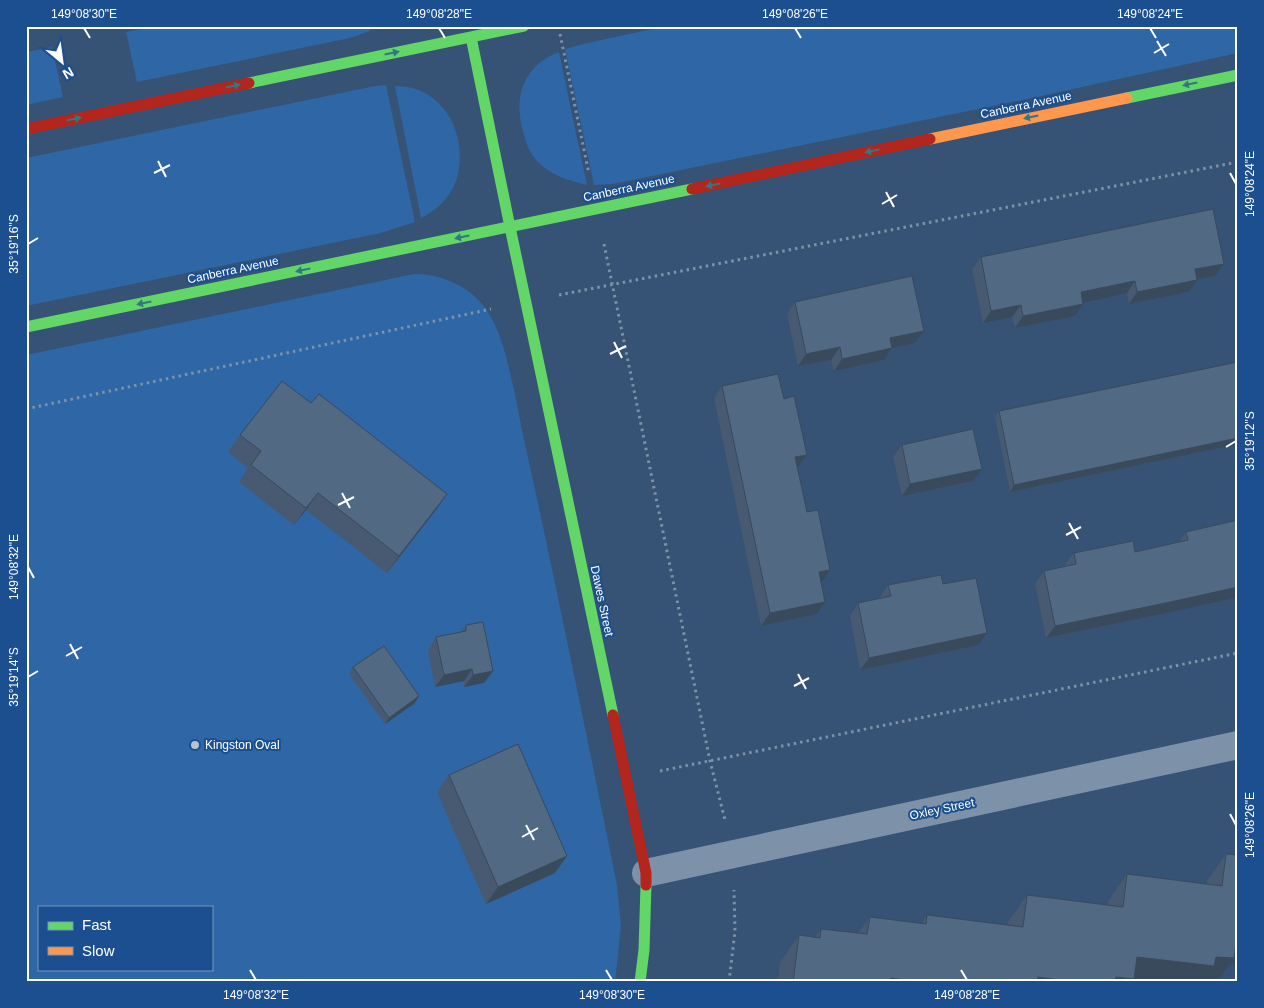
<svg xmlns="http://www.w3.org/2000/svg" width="1264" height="1008" font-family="Helvetica,sans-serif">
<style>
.green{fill:#2f66a5;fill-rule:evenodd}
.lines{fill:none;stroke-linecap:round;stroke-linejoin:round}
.path{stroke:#7d92a8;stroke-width:3;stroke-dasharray:2.5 4;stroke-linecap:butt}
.street{stroke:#7d92a8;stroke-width:28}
.fast{stroke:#63d668;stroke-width:11}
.slow{stroke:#ff974d;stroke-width:11}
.jam{stroke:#b3261e;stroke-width:11}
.wall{fill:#475a72}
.shaded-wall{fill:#394a5c}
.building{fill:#526984;stroke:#394a5c}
.oneway{fill:#317883}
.ticks{fill:none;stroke:#fff;stroke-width:2}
.poi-dot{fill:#b9c2ce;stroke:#1b4f8f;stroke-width:2}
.labels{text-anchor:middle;stroke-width:4;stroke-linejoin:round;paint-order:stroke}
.street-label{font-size:12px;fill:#fff;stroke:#1b4f8f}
.poi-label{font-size:12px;fill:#fff;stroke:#1b4f8f;text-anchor:start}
.neatline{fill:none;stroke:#fff;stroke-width:2}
.ticks-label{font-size:12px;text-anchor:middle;fill:#fff}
</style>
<rect width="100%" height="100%" fill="#365274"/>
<!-- green -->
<path class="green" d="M154 26H369L370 31 350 38 137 82 126 32Z
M666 26H1238V53L1041 96 623 182 612 184 594 185 565 49 583 44Z
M52 47 63 97 26 105V52Z
M559 52 587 185C570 181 550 175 538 162 529 153 526 143 523 131 513 97 524 65 559 52Z
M386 85 415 222 381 233 26 306V158L375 86Z
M395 86C439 85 465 127 459 168 458 176 455 186 450 193 443 204 433 212 421 218Z
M414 274C440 273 471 287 486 309 503 334 508 365 515 394 520 420 525 446 531 471 561 609 589 747 617 885L621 926 615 982H26V355ZM39 907H211V969H39Z"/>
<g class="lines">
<!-- path -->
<path class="path" d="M560 34 589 174
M604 244 710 761 725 820
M559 295 1238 162
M26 409 491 309
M660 771 1238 653
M729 982 735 931 734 890"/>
<!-- street -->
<path class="street" d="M646 873 1238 745"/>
<!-- fast -->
<path class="fast" d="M471 37 510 227
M249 83 524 26
M1127 98 1238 75
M510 227 613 715
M26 327 692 189
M640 982 644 950 646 885"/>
<!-- slow -->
<path class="slow" d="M930 139 1127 98"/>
<!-- jam -->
<path class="jam" d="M26 129 249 83
M692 189 930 139
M613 715 646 873V885"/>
</g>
<!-- wall -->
<path class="wall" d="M981 257 1224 264 1215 276 1197 279 1188 292 1129 304 1127 293 1083 302 1075 316 1015 328 1012 317 983 323 972 269Z
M795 302 924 331 915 343 892 348 884 360 834 371 831 360 798 366 787 314Z
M1238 362V444L1010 492 995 417 999 411Z
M722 386 784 399 807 455 798 467H797L822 582H821L825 602 817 614 761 626 714 398Z
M311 403 447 494 435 511 387 573 306 510 294 525 239 482 248 468 228 452 240 435Z
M902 445 982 469 973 481 902 496 893 457Z
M1238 520 1166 613 1046 638 1035 584 1044 571 1066 567 1065 565 1074 553 1135 552 1179 542 1186 532Z
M943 584 987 633 979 645 860 670 850 616 858 603 880 599V597L888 585Z
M466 625 493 671 484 683 464 687V681L435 687 428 650 436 637 461 632Z
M353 667 415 703 385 724 349 674Z
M449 775 555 873 486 904 437 792Z
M1226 854 1230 964 1217 982H778L780 962 799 935 815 937 821 929 858 933 870 917 922 923 927 915 1008 925V922L1027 895 1108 905V901L1127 874 1207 884V881Z"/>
<!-- shaded-wall -->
<path class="shaded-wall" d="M1224 264 1215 276 1186 281 1195 269Z
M1197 280 1188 292 1129 304 1137 292Z
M1135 281 1127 293 1073 305 1081 292Z
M1083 304 1075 316 1015 328 1023 316Z
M1021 305 1012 317 983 323 991 311Z
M924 331 915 343 882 350 890 338Z
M840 347 831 360 798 366 806 354Z
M892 348 884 360 834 371 842 359Z
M1238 438V444L1010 492 1014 485Z
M807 455 798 467 786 469 795 457Z
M982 469 973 481 902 496 910 484Z
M318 493 306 510 294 525 306 508Z
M447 494 435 511 387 573 399 556Z
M830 570 822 582 810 584 819 572Z
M1238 587V597L1166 613 1046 638 1055 626Z
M825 602 817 614 761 626 770 613Z
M987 633 979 645 860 670 869 658Z
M472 669 464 681 435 687 444 675Z
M493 671 484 683 464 687 473 675Z
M419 696 415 703 385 724 389 718Z
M567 856 555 873 486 904 498 887Z
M1237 936H1238V965L1230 964 1217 982H1113L1116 977 1137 957H1216Z
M1038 977 1074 982H1035Z
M891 978 911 981V982H888Z"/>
<!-- building -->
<path class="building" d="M1213 209 1224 264 1195 269 1197 280 1137 292 1135 281 1081 292 1083 304 1023 316 1021 305 991 311 981 257Z
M912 276 924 331 890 338 892 348 842 359 840 347 806 354 795 302Z
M1238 362V438L1014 485 999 411Z
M778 374 784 399 794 396 807 455 795 457 807 512 818 510 830 570 819 572 825 602 770 613 722 386Z
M282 381 311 403 319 394 447 494 399 556 318 493 306 508 251 465 261 451 240 435Z
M973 429 982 469 910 484 902 445Z
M1238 520V587L1175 601 1055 626 1044 571 1076 564 1074 553 1133 541 1135 552 1188 540 1186 532Z
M941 575 943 584 976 578 987 633 869 658 858 603 891 596 888 585Z
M483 622 493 671 473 675 472 669 444 675 436 637 466 631V625Z
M384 646 419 696 389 718 353 667Z
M518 744 567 856 498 887 449 775Z
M1226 854 1238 855V936H1237L1234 958 1216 957 1214 966 1137 957 1134 979 1116 977 1115 982H1074L1038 977 1037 982H911V981L891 978 890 982H793L799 935 820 938 821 929 867 934 870 917 926 924 927 915 1023 927 1027 895 1123 907 1127 874 1222 886Z"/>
<!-- one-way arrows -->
<defs><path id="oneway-solid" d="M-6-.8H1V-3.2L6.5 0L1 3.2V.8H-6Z" transform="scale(1.25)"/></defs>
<g class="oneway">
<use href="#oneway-solid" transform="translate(392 53) rotate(-12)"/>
<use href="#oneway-solid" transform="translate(1190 84) rotate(168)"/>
<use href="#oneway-solid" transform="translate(233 86) rotate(-12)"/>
<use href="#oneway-solid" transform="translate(1031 117) rotate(168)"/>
<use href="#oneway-solid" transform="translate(74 119) rotate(-12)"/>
<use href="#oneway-solid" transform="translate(872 151) rotate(168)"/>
<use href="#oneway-solid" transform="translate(713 185) rotate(168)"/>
<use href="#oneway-solid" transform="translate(462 237) rotate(168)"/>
<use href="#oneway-solid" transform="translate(303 270) rotate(168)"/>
<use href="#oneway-solid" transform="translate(144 303) rotate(168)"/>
</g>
<!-- ticks -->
<path class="ticks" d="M84 28 90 38M439 28 445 38M795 28 801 38M1150 28 1156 38M1157 41 1166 56M1154 53 1169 44M158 161 166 177M154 173 170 165M1230 173 1236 184M886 192 894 207M882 204 897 195M28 244 38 238M614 342 622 358M610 354 626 346M1226 447 1236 441M342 493 350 508M338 505 354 497M1069 523 1078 539M1066 535 1081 527M28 567 34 578M70 644 78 659M66 656 82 647M798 674 806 689M28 677 38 671M794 686 809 678M1230 814 1236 825M526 825 534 840M522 837 538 828M250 970 256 980M606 970 612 980M961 970 967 980"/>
<!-- markers -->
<circle class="poi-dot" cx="195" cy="745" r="5"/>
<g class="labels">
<!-- street labels -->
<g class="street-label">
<text transform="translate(1026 105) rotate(-12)" y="4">Canberra Avenue</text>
<text transform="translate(629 188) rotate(-12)" y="4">Canberra Avenue</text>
<text transform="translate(233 270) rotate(-12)" y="4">Canberra Avenue</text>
<text transform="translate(602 601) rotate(78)" y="4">Dawes Street</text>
<text transform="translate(942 809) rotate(-12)" y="4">Oxley Street</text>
</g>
<!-- poi labels -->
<g class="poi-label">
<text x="205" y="749">Kingston Oval</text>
</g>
</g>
<!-- border -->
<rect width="1264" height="1008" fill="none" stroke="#1b4f8f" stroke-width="55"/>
<!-- legend -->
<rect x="38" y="906" width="175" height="65" fill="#1b4f8f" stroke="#7695bc"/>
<rect x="48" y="922" width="25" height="8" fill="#63d668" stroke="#7695bc"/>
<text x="82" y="930" font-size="15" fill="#ffffff">Fast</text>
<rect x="48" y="947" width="25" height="8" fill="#ff974d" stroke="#7695bc"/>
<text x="82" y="956" font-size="15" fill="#ffffff">Slow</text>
<!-- north arrow -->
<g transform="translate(62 62) rotate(151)" stroke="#1b4f8f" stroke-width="4" paint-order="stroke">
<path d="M0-4L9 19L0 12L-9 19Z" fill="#ffffff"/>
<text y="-8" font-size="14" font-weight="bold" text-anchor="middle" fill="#ffffff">N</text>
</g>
<rect x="28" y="28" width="1208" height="952" class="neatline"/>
<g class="ticks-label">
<text x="84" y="18">149°08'30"E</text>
<text x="439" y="18">149°08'28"E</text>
<text x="795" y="18">149°08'26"E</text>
<text x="1150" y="18">149°08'24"E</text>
<text transform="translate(1250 184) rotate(-90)" y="4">149°08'24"E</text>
<text transform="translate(14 244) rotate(-90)" y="4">35°19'16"S</text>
<text transform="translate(1250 441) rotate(-90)" y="4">35°19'12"S</text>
<text transform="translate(14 567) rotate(-90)" y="4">149°08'32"E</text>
<text transform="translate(14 677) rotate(-90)" y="4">35°19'14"S</text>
<text transform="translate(1250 825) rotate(-90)" y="4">149°08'26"E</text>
<text x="256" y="999">149°08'32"E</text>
<text x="612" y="999">149°08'30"E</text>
<text x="967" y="999">149°08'28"E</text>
</g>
</svg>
